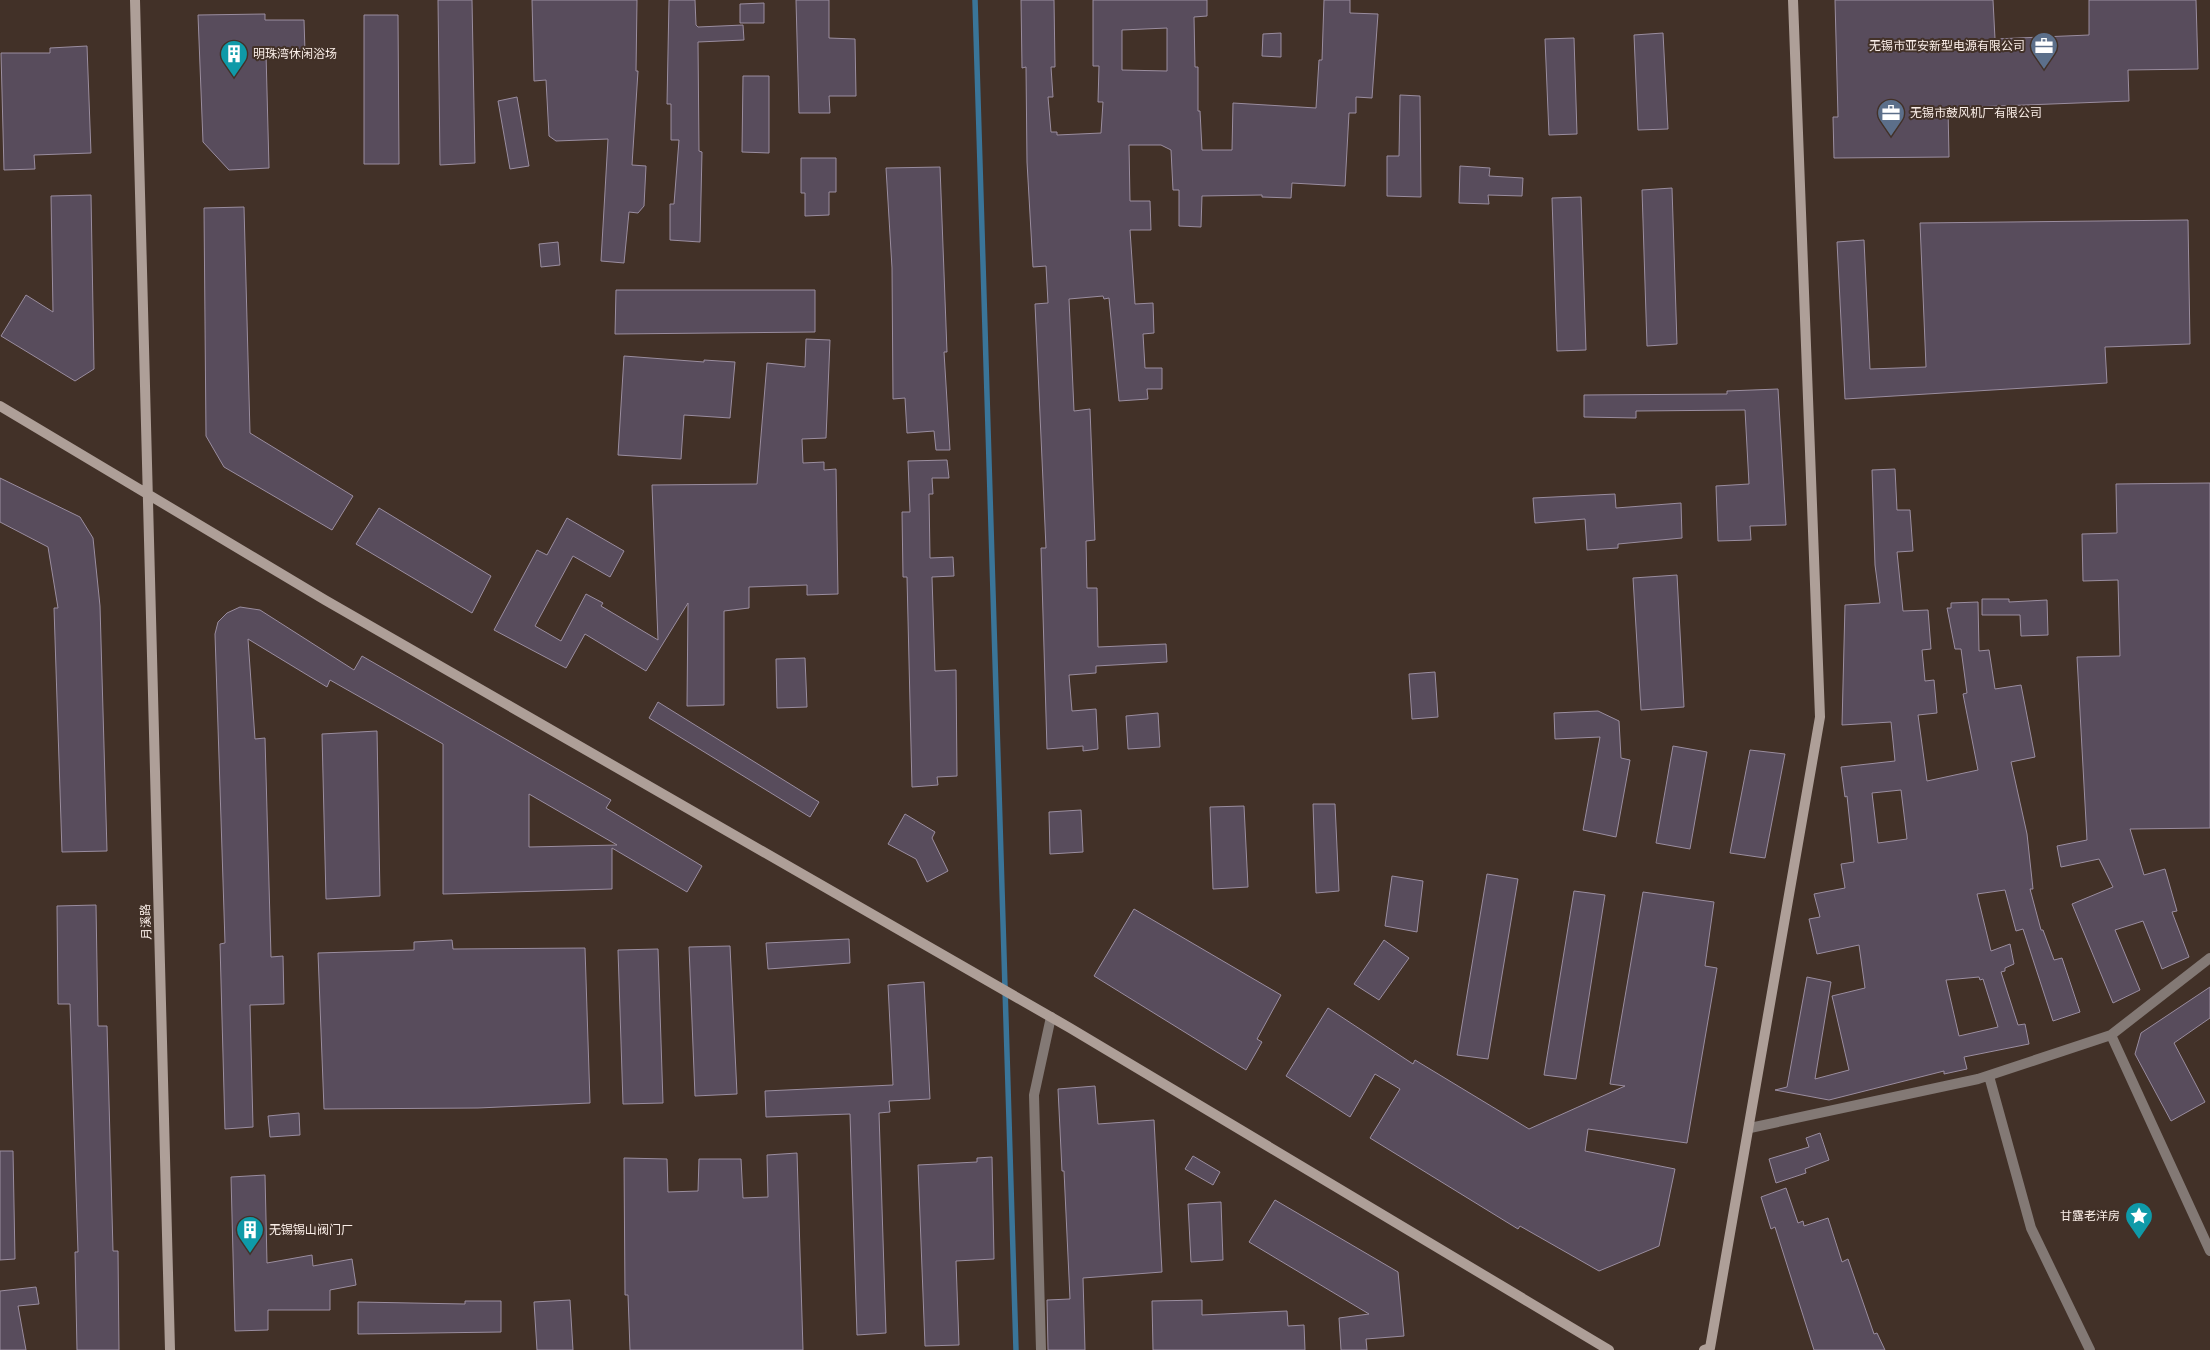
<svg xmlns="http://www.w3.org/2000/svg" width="2210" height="1350" font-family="'Fira Sans Condensed','Noto Sans SC',sans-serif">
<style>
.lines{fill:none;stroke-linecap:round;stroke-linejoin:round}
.stream{stroke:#3a7599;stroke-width:5.5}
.building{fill:#584c5c;stroke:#9a8d9f;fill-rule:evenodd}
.street{stroke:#837975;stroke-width:10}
.secondary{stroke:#ae9f98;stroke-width:10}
.labels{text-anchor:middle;stroke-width:4;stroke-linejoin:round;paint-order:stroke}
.poi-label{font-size:12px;fill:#fbefe9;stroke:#423128;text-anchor:start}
.street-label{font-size:12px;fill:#fbefe9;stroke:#423128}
</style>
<rect width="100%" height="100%" fill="#423128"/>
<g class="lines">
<!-- stream -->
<path class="stream" d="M975 0 1016 1350"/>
</g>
<!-- building -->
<path class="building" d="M438 0H472L475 163 440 165Z
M532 0H637L636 71H638L632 165 646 166 644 206 638 213 629 212 624 263 601 261 608 139 556 141 549 136 546 80 534 81Z
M669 0H695L696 25 698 27 743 25 744 40 698 42 699 151 702 152 700 242 670 240V204H674L679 140H671V104H667Z
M796 0H829V38L855 39 856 96H829L830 113H799Z
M1021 0H1054L1055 67H1051L1053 97H1048L1051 132H1057V135L1101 133 1103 102H1098L1099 66H1093V0H1207V16L1194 17 1195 67H1198V111H1200L1202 150H1232L1233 103 1316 108 1319 60H1322L1324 0H1350V13L1378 14 1372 98 1356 97V113H1349L1345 186 1292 183 1291 198 1262 197V195L1202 196 1201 227 1179 226V190H1173L1171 150 1161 145H1129L1130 201H1150L1151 230H1130L1135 304 1153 303 1154 333 1143 334 1145 368H1162V389H1147L1148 399 1119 401 1109 298 1104 299 1103 296 1069 299 1074 411 1090 409 1095 540 1086 541 1087 588H1097L1098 647 1166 644 1167 662 1096 666V673L1069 675 1072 711 1096 709 1098 749 1083 751V746L1047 749 1041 548H1046L1035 304 1048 303 1046 266 1033 267 1027 162 1026 67 1022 68ZM1167 28V71L1122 70V30Z
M1835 0H1993L1995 39 2089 35V0H2196L2198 69 2128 70 2129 101 1948 108 1949 157 1834 158 1833 117H1838Z
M764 3V23H740V4Z
M265 14V20H304L305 52 266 53 269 168 229 170 203 142 198 15Z
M364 15H398L399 164H364Z
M1281 33V57L1262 56 1263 34Z
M1663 33 1668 129 1638 130 1634 35Z
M1574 38 1577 134 1549 135 1545 39Z
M87 46 91 153 34 155 35 169 4 170 1 53H50V48Z
M743 76H769V153L742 152Z
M1400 95 1420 96 1421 197 1387 196V156H1399Z
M517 97 529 166 510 169 498 101Z
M801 158H836V192H829V215L805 216V193H801Z
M1460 166 1490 168 1489 176 1523 178 1522 196 1488 195 1489 204 1459 203Z
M940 167 947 352H944L950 450H936L934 431 907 433 905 398 893 399 892 268 886 168Z
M1672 188 1677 344 1647 346 1642 190Z
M91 195 94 369 75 381 1 336 26 295 53 312 51 196Z
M1581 197 1586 350 1557 351 1552 198Z
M244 207 250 433 353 496 332 530 224 467 206 436 204 208Z
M2188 220 2190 344 2105 347 2107 383 1845 399 1837 242 1864 240 1870 369 1926 367 1920 223Z
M558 242 560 265 541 267 539 244Z
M616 290H815V332L615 334Z
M806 339 830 340 826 438 802 439 803 463 824 462V470L836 469 838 594 807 595V585L749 587V608L724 611V705L687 706 688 603 646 671 585 634 566 668 494 630 537 550 547 555 567 518 624 551 610 577 573 556 535 626 561 641 586 594 603 603 601 606 658 640 652 485 757 484 767 363 805 367Z
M624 356 704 362V360L735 362 730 418 684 415 681 459 618 455Z
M1778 389 1786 525 1750 526 1751 540 1718 541 1716 486 1749 484 1745 410 1636 411V418L1584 417V395L1727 394V391Z
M947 460 949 478H932L933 494H929L930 558 953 557 954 576 932 577 935 671 956 670 957 776 937 777 938 785 912 787 907 577H903L902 512H910L908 461Z
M1895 469 1897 510H1910L1913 551 1897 552 1903 611 1928 610 1931 649 1922 650 1925 681 1934 680 1937 713 1918 715 1927 781 1978 770 1963 694 1967 693 1961 649H1955L1947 608H1951V603L1978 602 1979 651 1989 650 1995 689 2021 685 2035 757 2011 762 2027 834 2033 889H2030L2041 930H2043L2054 960 2062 958 2080 1012 2053 1021 2023 929 2016 931 2005 890 1977 894 1991 951 2010 944 2014 964 2005 968V971L2001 972 2018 1025 2025 1024 2029 1044 1964 1057 1967 1069 1944 1074V1071L1829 1100 1775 1090 1787 1087 1807 977 1831 982 1815 1079 1849 1070 1832 996 1865 988 1859 945 1817 954 1809 919 1820 917 1814 894 1845 888 1841 864 1854 862 1847 796 1845 797 1841 767 1895 761 1891 722 1842 725 1845 605 1880 603 1875 565 1872 470ZM1901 790 1907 839 1878 843 1872 793ZM1979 977 1980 980 1983 979 1998 1027 1959 1036 1946 980Z
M0 478 80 517 93 538 100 606 107 851 62 852 54 608H58L48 547 0 522Z
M2210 483V828L2130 829 2144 875 2165 869 2177 911 2172 912 2189 957 2162 969 2143 921 2115 930 2140 990 2113 1003 2072 904 2113 887 2099 859 2061 867 2057 846 2087 840 2077 657 2120 656 2118 580 2083 581 2082 534 2117 533 2116 484Z
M1615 494 1616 508 1681 503 1682 538 1618 544V548L1587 550 1585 519 1535 523 1533 498Z
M379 508 491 576 472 613 356 544Z
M1677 575 1684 707 1641 710 1633 578Z
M1982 599H2009V602L2047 600 2048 635 2021 636 2020 615H1982Z
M240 607 260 610 354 670 362 656 611 800 606 808 702 866 687 892 612 848V889L443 894V744L330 680 327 687 248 639 255 739 265 738 271 957 283 956 284 1004 250 1005 253 1127 225 1129 220 944 225 943 215 634 218 622 227 613ZM529 794 617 845 529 847Z
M805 658 807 707 777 708 776 659Z
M1435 672 1438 717 1412 719 1409 674Z
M658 702 819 802 810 817 649 718Z
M1598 711 1619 721 1621 758 1630 760 1616 837 1583 830 1600 737 1555 739 1554 713Z
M1158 713 1160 747 1128 749 1126 716Z
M377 731 380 896 326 899 322 734Z
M1673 746 1707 752 1690 849 1656 843Z
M1750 750 1785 754 1765 858 1730 853Z
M1313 804H1335L1339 891 1316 893Z
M1244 806 1248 887 1213 889 1210 807Z
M1081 810 1083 852 1050 854 1049 812Z
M905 814 935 832 932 838 948 871 927 882 916 859 888 844Z
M1487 874 1518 879 1488 1059 1457 1055Z
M1392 876 1423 881 1417 932 1385 926Z
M1574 891 1605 895 1576 1079 1544 1075Z
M1643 892 1714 902 1705 966 1717 968 1687 1143 1588 1129 1585 1151 1675 1169 1659 1246 1599 1271 1520 1226 1518 1229 1370 1138 1400 1089 1375 1074 1350 1117 1286 1076 1328 1008 1413 1064 1415 1060 1529 1129 1625 1086 1610 1084Z
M96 905 98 1026H107L113 1251H118L119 1350H77L75 1252H78L70 1004H58L57 906Z
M1134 909 1281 995 1257 1039 1262 1042 1246 1070 1094 976Z
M849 939 850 963 768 969 766 943Z
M452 940 453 949 585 948 590 1103 478 1108 324 1109 318 953 414 950V942Z
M1384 940 1409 958 1379 1000 1354 984Z
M730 946 737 1094 695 1096 689 947Z
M658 949 663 1103 623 1104 618 950Z
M924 982 930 1099 889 1101 890 1112 879 1113 886 1333 857 1335 850 1114 766 1117 765 1091 893 1085 888 985Z
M2210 987V1018L2174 1043 2205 1102 2171 1121 2135 1054 2141 1033Z
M1095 1086 1098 1124 1154 1120 1162 1272 1083 1278 1085 1350H1048L1047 1300 1070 1299 1064 1171H1062L1058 1089Z
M299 1113 300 1135 270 1137 268 1116Z
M1820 1133 1829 1160 1805 1169 1806 1173 1776 1183 1769 1159 1809 1147 1806 1138Z
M0 1151H13L15 1259 0 1260Z
M797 1153 803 1350H630L628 1295H625L624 1158 667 1159 668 1192 698 1191 699 1159H741L743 1198 768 1197 767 1155Z
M1193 1156 1220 1172 1213 1185 1185 1169Z
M992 1157 994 1259 956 1261 959 1345 925 1346 918 1165 977 1162V1158Z
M265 1175 267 1263 312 1255 313 1266 352 1259 356 1285 330 1290V1310H268V1330L235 1331 231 1177Z
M1786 1188 1798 1223 1803 1221 1804 1226 1828 1218 1842 1262 1848 1259 1874 1334 1877 1333 1885 1350H1814L1775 1227 1771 1229 1761 1197Z
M1275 1200 1398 1272 1404 1336 1366 1339 1367 1350H1341L1339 1318 1369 1314 1249 1242Z
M1221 1202 1223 1260 1191 1262 1188 1204Z
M36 1287 39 1304 18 1306 26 1350H0V1291Z
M570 1300 573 1350H537L534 1302Z
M1202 1300V1315L1287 1311 1288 1326 1304 1325 1305 1350H1153L1152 1301Z
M465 1301H501V1332L358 1334V1302L465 1304Z"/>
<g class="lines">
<!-- street -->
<path class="street" d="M2111 1035 2210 1251
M1989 1076 2031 1228 2090 1350
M1750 1128 1978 1079 2111 1035 2210 958
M1041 1350 1034 1095 1051 1017"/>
<!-- secondary -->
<path class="secondary" d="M135 0 170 1350
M0 406 325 600 1070 1028 1609 1350
M1704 1350 1710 1348 1820 717 1793 0"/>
</g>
<!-- icons -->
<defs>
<symbol id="office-pin" viewBox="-11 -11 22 30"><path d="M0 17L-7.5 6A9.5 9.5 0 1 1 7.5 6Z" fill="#5c6f8a" stroke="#423128"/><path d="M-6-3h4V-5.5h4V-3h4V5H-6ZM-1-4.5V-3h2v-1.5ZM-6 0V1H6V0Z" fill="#fff"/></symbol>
<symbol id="building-pin" viewBox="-11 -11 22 30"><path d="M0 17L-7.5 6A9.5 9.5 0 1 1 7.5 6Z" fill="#0f9aa8" stroke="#423128"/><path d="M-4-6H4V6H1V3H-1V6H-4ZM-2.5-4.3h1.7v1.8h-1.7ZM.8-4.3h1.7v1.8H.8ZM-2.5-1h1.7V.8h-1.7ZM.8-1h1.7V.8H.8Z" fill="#fff"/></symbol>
<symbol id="sight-pin" viewBox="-11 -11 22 30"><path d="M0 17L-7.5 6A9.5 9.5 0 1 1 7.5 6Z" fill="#0f9aa8" stroke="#423128"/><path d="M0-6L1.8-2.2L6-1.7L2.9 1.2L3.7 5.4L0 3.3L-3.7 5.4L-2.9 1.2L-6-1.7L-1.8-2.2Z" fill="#fff"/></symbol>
</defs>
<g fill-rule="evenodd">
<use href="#office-pin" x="2028" y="30" width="32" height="43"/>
<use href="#building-pin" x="218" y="38" width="32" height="43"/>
<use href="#office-pin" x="1875" y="97" width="32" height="43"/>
<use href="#sight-pin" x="2123" y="1200" width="32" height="43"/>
<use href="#building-pin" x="234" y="1214" width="32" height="43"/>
</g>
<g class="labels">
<!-- poi labels -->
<g class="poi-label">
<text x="2025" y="50" text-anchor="end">无锡市亚安新型电源有限公司</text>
<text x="253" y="58">明珠湾休闲浴场</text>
<text x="1910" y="117">无锡市鼓风机厂有限公司</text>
<text x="2120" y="1220" text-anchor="end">甘露老洋房</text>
<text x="269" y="1234">无锡锡山阀门厂</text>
</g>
<!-- street labels -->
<g class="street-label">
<text transform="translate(146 922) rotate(-92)" y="4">月溪路</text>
</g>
</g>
</svg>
